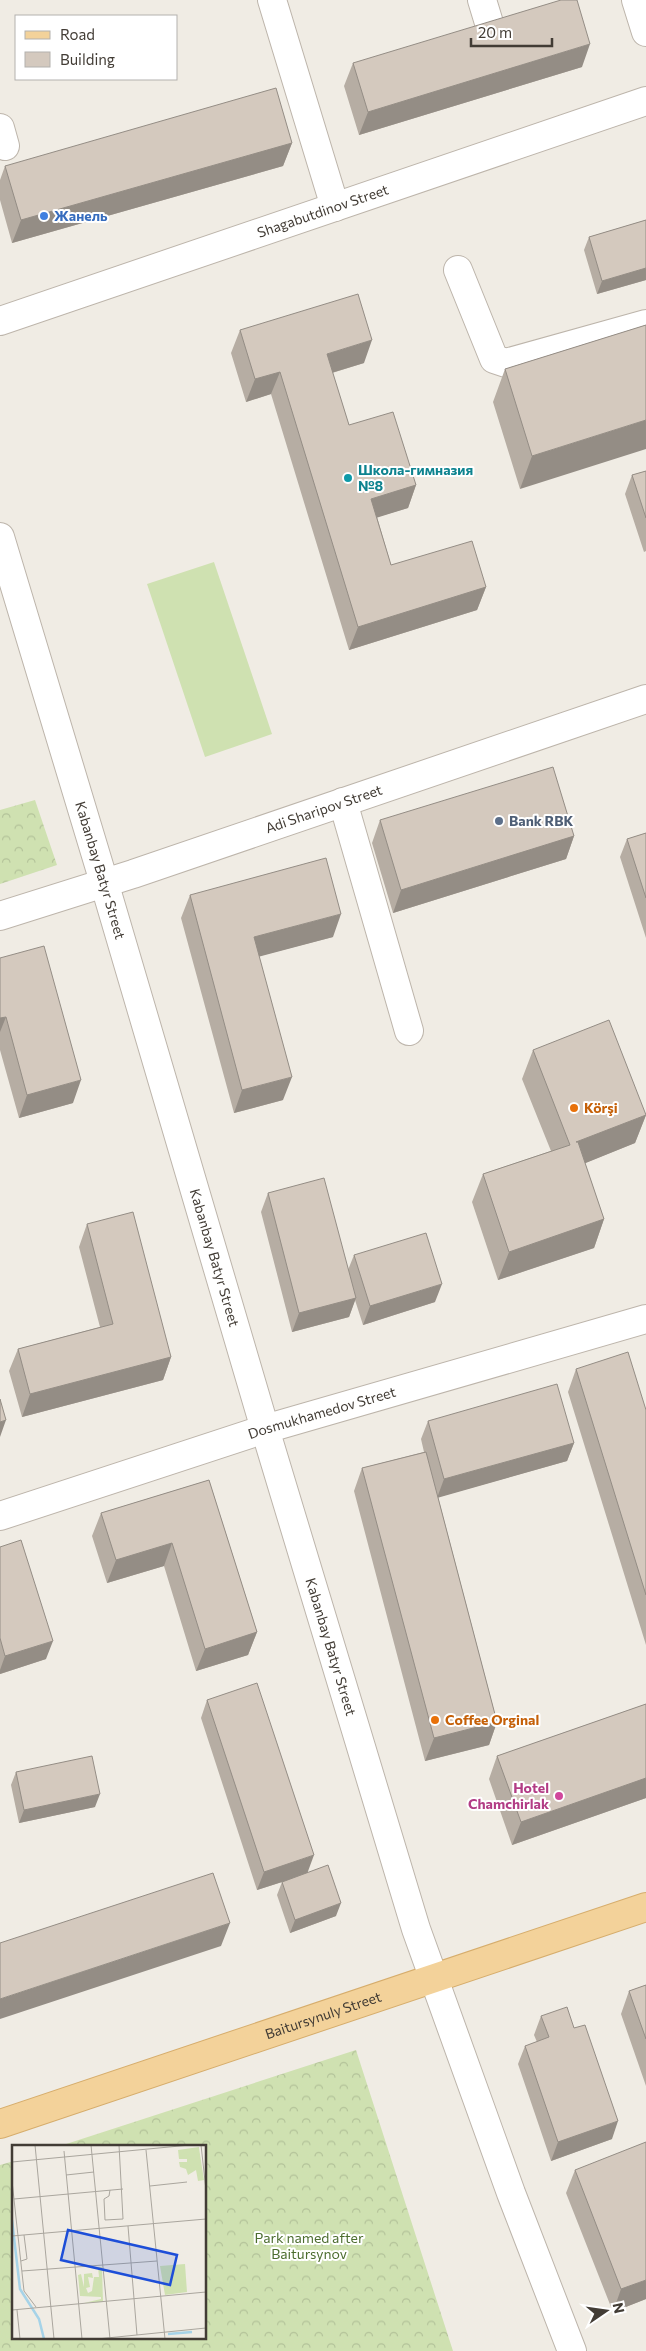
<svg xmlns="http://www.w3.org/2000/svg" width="646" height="2351" font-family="Commissioner,sans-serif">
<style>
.forest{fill:url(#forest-crowns)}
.pitch{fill:#cfe1b1}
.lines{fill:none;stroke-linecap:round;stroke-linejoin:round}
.minor-casing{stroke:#bdb5ab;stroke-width:30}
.major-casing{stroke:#d6ad6c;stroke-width:30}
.minor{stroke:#fff;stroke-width:28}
.major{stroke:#f3d29a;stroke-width:28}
.wall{fill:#b6ada3}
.shaded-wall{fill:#948d85}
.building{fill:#d4c9be;stroke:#948d85}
.shop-dot{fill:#3f7fe0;stroke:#fff;stroke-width:2}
.culture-dot{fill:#0f9aa8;stroke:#fff;stroke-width:2}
.service-dot{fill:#5c6f8a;stroke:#fff;stroke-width:2}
.food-dot{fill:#e8710a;stroke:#fff;stroke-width:2}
.hotel-dot{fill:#d1479c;stroke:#fff;stroke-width:2}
.labels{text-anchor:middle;stroke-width:4;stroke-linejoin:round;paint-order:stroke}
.street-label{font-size:14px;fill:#423c35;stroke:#fff}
.shop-label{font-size:14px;font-weight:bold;fill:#366cbe;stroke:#fff;text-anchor:start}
.culture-label{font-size:14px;font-weight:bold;fill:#0d838f;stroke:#fff;text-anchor:start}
.service-label{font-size:14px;font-weight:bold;fill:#4e5e75;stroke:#fff;text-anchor:start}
.food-label{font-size:14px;font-weight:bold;fill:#c56008;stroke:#fff;text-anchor:start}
.hotel-label{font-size:14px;font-weight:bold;fill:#b23c85;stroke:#fff;text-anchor:end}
.park-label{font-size:14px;fill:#4c6d2f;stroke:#fff}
.inset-river{fill:none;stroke:#a6d3e8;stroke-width:2.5}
.inset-road{fill:none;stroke:#aaa69e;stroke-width:1}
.view{fill:#1d4ed8;fill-opacity:0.15;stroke:#1d4ed8;stroke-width:2.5}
.inset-edge{fill:none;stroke:#423c35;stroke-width:2.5}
</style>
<defs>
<pattern id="forest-crowns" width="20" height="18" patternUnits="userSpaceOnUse" patternTransform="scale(1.25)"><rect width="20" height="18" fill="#cfe1b1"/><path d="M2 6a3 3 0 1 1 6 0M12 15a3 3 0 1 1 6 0" fill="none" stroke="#b3c299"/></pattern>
</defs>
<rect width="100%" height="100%" fill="#f0ece4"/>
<!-- forest -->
<path class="forest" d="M35 800 57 865 0 884V810Z
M356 2050 453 2351H0V2165L14 2161V2337H205V2146H60Z"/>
<!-- pitch -->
<path class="pitch" d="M214 562 272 734 205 757 147 584Z"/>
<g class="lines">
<defs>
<g id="minor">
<path d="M272 0 335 207"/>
<path d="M482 0 489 23"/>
<path d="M636 0 646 32"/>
<path d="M0 128 5 146"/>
<path d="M458 270 494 359 506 363 646 324"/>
<path id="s1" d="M0 321 646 101"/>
<path id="s2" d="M0 537 104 882 265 1429 416 1929 511 2193 572 2351"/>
<path d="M343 802 409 1031"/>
<path id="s3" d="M0 916 133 874 646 699"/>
<path id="s4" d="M0 1516 265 1429 646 1319"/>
</g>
<g id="major">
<path id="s5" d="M0 2124 646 1907"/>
</g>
</defs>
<!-- minor casing -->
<use href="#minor" class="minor-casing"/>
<!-- major casing -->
<use href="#major" class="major-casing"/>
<!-- minor -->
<use href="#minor" class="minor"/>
<!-- major -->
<use href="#major" class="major"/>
</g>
<!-- wall -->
<path class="wall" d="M353 63 582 67 359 135 344 86Z
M292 143 283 166 12 243 0 200V180L5 166Z
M646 220V280L597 294 584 250 589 237Z
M646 325 520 489 493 402 505 369Z
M240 330 364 363 332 373 349 425 416 485 408 508 377 517 391 565 486 587 477 610 349 650 271 394 246 402 231 353Z
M646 471V551L644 552 625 494 632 475Z
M380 820 574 836 566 859 393 913 372 843Z
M646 833V938L620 857 627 839Z
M190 895 333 937 259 956 283 1100 234 1113 181 918Z
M0 958 73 1103 19 1118 0 1050Z
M533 1050 646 1115 635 1143 585 1163 604 1219 594 1248 498 1280 472 1202 483 1174 551 1151 522 1079Z
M268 1193 348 1270 354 1255 435 1302 363 1325 355 1300 349 1317 292 1332 261 1212Z
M87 1224 171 1357 163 1380 22 1417 9 1371 18 1349 100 1327 79 1247Z
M576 1369 646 1410V1645L568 1392Z
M428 1421 574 1443 567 1461 438 1497 497 1722 489 1745 425 1761 354 1491 362 1468 424 1452 421 1439Z
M209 1480 257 1632 248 1655 196 1671 164 1566 107 1583 92 1536 101 1513Z
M0 1547 46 1659 0 1674Z
M207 1700 308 1873 336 1916 290 1933 277 1895 282 1882 285 1881 257 1890 201 1718Z
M646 1704V1798L512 1845 489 1779 497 1756Z
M16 1772 95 1807 19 1823 11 1785Z
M646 1985V2086L621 2014 629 1991Z
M541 2016 612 2139 551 2161 518 2064 525 2046 537 2042 534 2035Z
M575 2170 646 2299 613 2312 566 2193Z"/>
<!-- shaded-wall -->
<path class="shaded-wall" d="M590 44 582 67 359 135 368 112Z
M292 143 283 166 12 243 21 220Z
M646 268V280L597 294 602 281Z
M372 340 364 363 318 377 327 354Z
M280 372 271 394 246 402 255 379Z
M646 420V449L520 489 532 456Z
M416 485 408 508 363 522 371 499Z
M486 587 477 610 349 650 358 627Z
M574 836 566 859 393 913 401 890Z
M341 914 333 937 246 960 254 937Z
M6 1017 0 1032V1018Z
M292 1077 283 1100 234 1113 242 1090Z
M81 1080 73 1103 19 1118 27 1095Z
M646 1115 635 1143 566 1171 576 1142Z
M604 1219 594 1248 498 1280 509 1252Z
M442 1284 435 1302 363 1325 370 1306Z
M356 1298 349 1317 292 1332 299 1313Z
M171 1357 163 1380 22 1417 30 1394Z
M6 1420 0 1437V1422Z
M574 1443 567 1461 437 1498 444 1479Z
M172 1543 164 1566 107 1583 116 1560Z
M257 1632 248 1655 196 1671 205 1649Z
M53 1641 46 1659 0 1674V1670L5 1656Z
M497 1722 489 1745 425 1761 434 1738Z
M646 1778V1798L512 1845 521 1822Z
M100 1794 95 1807 19 1823 24 1810Z
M314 1855 307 1874 257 1890 264 1872Z
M341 1903 336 1916 290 1933 295 1920Z
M230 1923 221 1946 0 2019V1999Z
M618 2121 612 2139 551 2161 558 2142Z
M646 2280V2299L613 2312 621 2289Z"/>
<!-- building -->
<path class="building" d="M561 0H577L590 44 368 112 353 63Z
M276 88 292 143 21 220 5 166Z
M646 220V268L602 281 589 237Z
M358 294 372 340 327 354 349 425 393 412 416 485 371 499 391 565 472 541 486 587 358 627 280 372 255 379 240 330Z
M646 325V420L532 456 505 369Z
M646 471V518L632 475Z
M553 767 574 836 401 890 380 820Z
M646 833V898L627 839Z
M326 858 341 914 254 937 292 1077 242 1090 190 895Z
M44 946 81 1080 27 1095 6 1017 0 1018V958Z
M609 1020 646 1115 576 1142H578L604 1219 509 1252 483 1174 570 1145 533 1050Z
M324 1178 356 1298 299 1313 268 1193Z
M133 1212 171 1357 30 1394 18 1349 113 1324 87 1224Z
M426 1233 442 1284 370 1306 354 1255Z
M628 1352 646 1410V1595L576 1369Z
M557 1384 574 1443 444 1479 428 1421Z
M0 1399 6 1420 0 1422Z
M426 1452 497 1722 434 1738 362 1468Z
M209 1480 257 1632 205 1649 172 1543 116 1560 101 1513Z
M21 1540 53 1641 5 1656 0 1638V1547Z
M257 1683 314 1855 264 1872 207 1700Z
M646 1704V1778L521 1822 497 1756Z
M92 1756 100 1794 24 1810 16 1772Z
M328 1865 341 1903 295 1920 282 1882Z
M213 1873 230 1923 0 1999V1943Z
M646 1985V2039L629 1991Z
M567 2007 574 2028 585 2025 618 2121 558 2142 525 2046 549 2037 541 2016Z
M646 2142V2280L621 2289 575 2170Z"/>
<!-- markers -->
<circle class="shop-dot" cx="44" cy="216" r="5"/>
<circle class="culture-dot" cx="348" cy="478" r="5"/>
<circle class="service-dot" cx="499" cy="821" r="5"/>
<g class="food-dot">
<circle cx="574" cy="1108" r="5"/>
<circle cx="435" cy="1720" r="5"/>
</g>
<circle class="hotel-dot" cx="559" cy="1796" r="5"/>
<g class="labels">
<!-- street labels -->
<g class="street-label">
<text dy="5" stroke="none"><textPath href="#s1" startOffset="341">Shagabutdinov Street</textPath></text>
<text dy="5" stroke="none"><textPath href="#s3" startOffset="341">Adi Sharipov Street</textPath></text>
<text dy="5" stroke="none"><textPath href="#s2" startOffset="348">Kabanbay Batyr Street</textPath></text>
<text dy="5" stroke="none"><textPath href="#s2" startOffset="752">Kabanbay Batyr Street</textPath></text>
<text dy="5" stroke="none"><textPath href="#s4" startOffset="338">Dosmukhamedov Street</textPath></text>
<text dy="5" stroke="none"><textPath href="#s2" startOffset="1158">Kabanbay Batyr Street</textPath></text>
<text dy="5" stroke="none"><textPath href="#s5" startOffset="341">Baitursynuly Street</textPath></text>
</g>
<!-- shop labels -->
<g class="shop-label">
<text x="54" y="221">Жанель</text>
</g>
<!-- culture labels -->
<g class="culture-label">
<text x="358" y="475">Школа-гимназия<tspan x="358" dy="16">№8</tspan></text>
</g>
<!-- service labels -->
<g class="service-label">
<text x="509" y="826">Bank RBK</text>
</g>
<!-- food labels -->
<g class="food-label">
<text x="584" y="1113">Körşi</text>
<text x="445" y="1725">Coffee Orginal</text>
</g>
<!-- hotel labels -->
<g class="hotel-label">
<text x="549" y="1793">Hotel<tspan x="549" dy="16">Chamchirlak</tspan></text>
</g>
<!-- park labels -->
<g class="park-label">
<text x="309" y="2243">Park named after<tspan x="309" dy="16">Baitursynov</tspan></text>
</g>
</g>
<!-- overview -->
<g transform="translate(12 2145)">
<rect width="194" height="194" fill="#f0ece4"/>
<path d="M187 2V3L192 35 186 36 184 25 176 30 174 24 168 22 167 17H175V14H167L166 5ZM173 119 175 147 153 150 148 121ZM86 122H90L91 157 72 158 89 154V152L68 151 66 130 69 129 72 142V129L80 128 81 133 76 132 78 142 74 143 76 148 80 146 82 132H87Z" fill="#cfe1b1"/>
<path class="inset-river" d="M0 75 8 144 27 174 32 194M156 189 180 187"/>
<path class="inset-road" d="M23 0 42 194M79 0 98 194M189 0 194 45M134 5 153 194M52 6 70 194M0 17 178 0M54 30 82 27M0 36 12 146 24 162M138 41 175 37M98 45 97 51 92 54 93 75 111 74 107 0M2 54 111 44M116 81 125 190M0 91 194 74M0 105V128M9 116 15 114 12 90M10 126 145 116M0 165 194 147M5 165 8 194M85 194 194 183"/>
<path class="view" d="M56 85 165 110 158 140 49 115Z"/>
<rect width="194" height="194" class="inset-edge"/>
</g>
<!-- legend -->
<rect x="15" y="15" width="162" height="65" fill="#ffffff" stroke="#b3b1ae"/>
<rect x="25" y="31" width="25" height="8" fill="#f3d29a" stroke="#b3b1ae"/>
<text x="60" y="40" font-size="15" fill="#423c35">Road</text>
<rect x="25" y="52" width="25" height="15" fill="#d4c9be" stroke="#b3b1ae"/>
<text x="60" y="65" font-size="15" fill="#423c35">Building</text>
<!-- north arrow -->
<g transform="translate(606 2311) rotate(77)" stroke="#ffffff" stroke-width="4" paint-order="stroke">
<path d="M0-4L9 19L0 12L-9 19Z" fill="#423c35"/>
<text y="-8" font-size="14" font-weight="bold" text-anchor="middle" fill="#423c35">N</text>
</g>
<!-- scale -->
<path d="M471 38v8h81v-8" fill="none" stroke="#423c35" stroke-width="2.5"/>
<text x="478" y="38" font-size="15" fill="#423c35" stroke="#ffffff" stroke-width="4" paint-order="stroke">20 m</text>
</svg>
